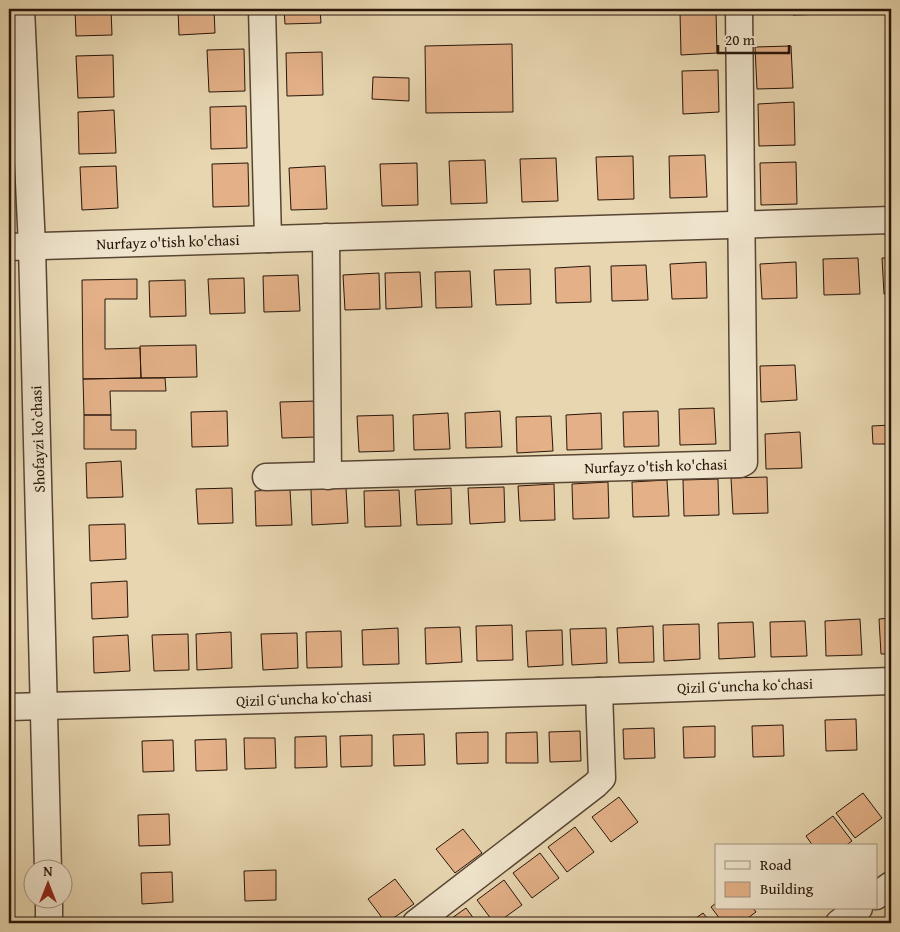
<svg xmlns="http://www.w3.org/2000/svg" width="900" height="932" font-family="'Gentium Book Plus',serif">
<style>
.building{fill:#e3b087;stroke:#28150a}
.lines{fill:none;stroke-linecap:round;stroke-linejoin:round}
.minor-casing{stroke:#584534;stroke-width:29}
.minor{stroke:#efe4cc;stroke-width:26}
.labels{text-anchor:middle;stroke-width:4.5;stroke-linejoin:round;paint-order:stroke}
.street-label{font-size:15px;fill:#28150a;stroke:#efe4cc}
</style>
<rect width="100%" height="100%" fill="#e7d6b0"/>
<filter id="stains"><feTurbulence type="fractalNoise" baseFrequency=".004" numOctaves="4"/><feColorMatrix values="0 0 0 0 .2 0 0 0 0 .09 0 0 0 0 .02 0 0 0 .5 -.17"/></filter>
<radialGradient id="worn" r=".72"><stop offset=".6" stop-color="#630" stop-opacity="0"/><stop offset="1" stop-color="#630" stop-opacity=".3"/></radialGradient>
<!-- building -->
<path class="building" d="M75 9H111L112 35 76 36Z
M178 9H214L215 33 179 35Z
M284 9H320L321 23 285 24Z
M793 9H829V14L793 15Z
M716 11 717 53 681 55 680 12Z
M512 44 513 112 426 113 425 46Z
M791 46 793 88 757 89 755 47Z
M244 49 245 91 209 92 207 50Z
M322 52 323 95 287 96 286 53Z
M113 55 114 97 78 98 76 56Z
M718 70 719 112 683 114 682 71Z
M373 77 409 78V101L372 99Z
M794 102 795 145 759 146 758 104Z
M246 106 247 148 211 149 210 107Z
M114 110 116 153 79 154 78 112Z
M705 155 707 197 670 198 669 156Z
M633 156 634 199 598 200 596 157Z
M556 158 558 201 522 202 520 159Z
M485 160 487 203 451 204 449 161Z
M796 162 797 204 761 205 760 163Z
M248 163 249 206 213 207 212 164Z
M417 163 418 205 382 206 380 164Z
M116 166 118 208 82 210 80 167Z
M325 166 327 209 291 210 289 168Z
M858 258 860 294 824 295 823 259Z
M882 258H891V293L884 294Z
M706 262 707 298 672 299 670 264Z
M796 262 797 298 762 299 760 264Z
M646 265 648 300 612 301 611 266Z
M590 266 591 302 556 303 555 268Z
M530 269 531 304 496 305 494 270Z
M470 271 472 307 436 308 435 272Z
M420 272 422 307 386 309 385 273Z
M379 273 380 309 345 310 343 275Z
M298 275 300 311 264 312 263 276Z
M244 278 245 313 210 314 208 279Z
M137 279V299H105V349L140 348 141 378 83 379 82 280Z
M185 280 186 316 150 317 149 281Z
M196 345 197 377 141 378 140 346Z
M795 365 797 400 761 402 760 366Z
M141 378H165L166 391H110L111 415H84L83 379Z
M316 401 317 437 282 438 280 402Z
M714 408 716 444 680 445 679 409Z
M227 411 228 446 192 447 191 412Z
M500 411 502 447 466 448 465 413Z
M658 411 659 446 624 447 623 412Z
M448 413 450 449 414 450 413 415Z
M601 413 602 449 567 450 566 415Z
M84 415H111V430H136V449H84Z
M393 415 394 451 359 452 357 416Z
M551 416 553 451 517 453 516 417Z
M891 425V444H873L872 426Z
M800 432 802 468 766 469 765 434Z
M121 461 123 497 87 498 86 463Z
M767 477 768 513 733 514 731 478Z
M718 479 719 515 684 516 683 480Z
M667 480 669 516 633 517 632 482Z
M608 482 609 518 573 519 572 484Z
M554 484 555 520 520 521 518 486Z
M504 487 505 522 470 524 468 488Z
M232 488 233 523 198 524 196 489Z
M346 488 348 523 312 525 311 489Z
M451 488 452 524 417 525 415 490Z
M290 489 292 525 256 526 255 491Z
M399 490 401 526 365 527 364 491Z
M125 524 126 559 90 561 89 525Z
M127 581 128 617 92 619 91 583Z
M891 618V654H881L879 619Z
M860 619 862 655 826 656 825 621Z
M805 621 807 656 771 657 770 622Z
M753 622 755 657 719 659 718 623Z
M699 624 700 659 664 661 663 625Z
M512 625 513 660 477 661 476 626Z
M653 626 654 662 619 663 617 628Z
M460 627 462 662 426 664 425 628Z
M398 628 399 664 363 665 362 630Z
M606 628 607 663 572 665 570 629Z
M562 630 563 665 528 667 526 631Z
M341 631 342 667 307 668 306 632Z
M231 632 232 668 197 670 196 634Z
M297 633 298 668 263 670 261 634Z
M188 634 189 670 154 671 152 635Z
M128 635 130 671 94 673 93 637Z
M856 719 857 750 826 751 825 720Z
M783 725 784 756 753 757 752 726Z
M715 726V757L684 758 683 727Z
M654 728 655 758 624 759 623 729Z
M580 731 581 761 550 762 549 732Z
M488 732V763L457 764 456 733Z
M537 732 538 763H506V733Z
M424 734 425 765 394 766 393 735Z
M372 735V766L341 767 340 736Z
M326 736 327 767 295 768V737Z
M244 738H275L276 768 245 769Z
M226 739 227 770 196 771 195 740Z
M173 740 174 771 143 772 142 741Z
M863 793 882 818 855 838 836 813Z
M619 797 638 822 611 842 592 817Z
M169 814 170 845 139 846 138 815Z
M833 816 852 841 845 846H813L806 836Z
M575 827 594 852 567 872 548 847Z
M463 829 482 853 455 873 436 849Z
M540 853 559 878 532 898 513 873Z
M276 870V900L245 901 244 871Z
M172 872 173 902 142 904 141 873Z
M395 879 414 904 386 923 368 899Z
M504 880 522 905 497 923H494L477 900Z
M716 903V908H753L756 912 741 923H723L711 907Z
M466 908 477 923H445Z
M703 913 711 923H689Z"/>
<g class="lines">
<defs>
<g id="minor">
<path d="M21 9 32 247 48 870"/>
<path d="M262 9 268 239"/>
<path d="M326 237 328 476"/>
<path id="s1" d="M9 247 891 220"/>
<path id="s2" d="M266 477 740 464 744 462 739 9"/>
<path d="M9 707 599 691 891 681"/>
<path d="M876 896 891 885"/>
<path d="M49 900V923"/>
<path d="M416 923 595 785 602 778 599 691"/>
<path d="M839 923 859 908"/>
</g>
</defs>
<!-- minor casing -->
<use href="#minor" class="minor-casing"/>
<!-- minor -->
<use href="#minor" class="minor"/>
</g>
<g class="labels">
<!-- street labels -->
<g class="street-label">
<text dy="5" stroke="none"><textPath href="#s1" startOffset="159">Nurfayz o'tish ko'chasi</textPath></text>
<text transform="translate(38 439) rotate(-92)" y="5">Shofayzi koʻchasi</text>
<text dy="5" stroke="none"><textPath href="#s2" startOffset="390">Nurfayz o'tish ko'chasi</textPath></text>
<text transform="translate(745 686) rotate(-2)" y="5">Qizil Gʻuncha koʻchasi</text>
<text transform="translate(304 699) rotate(-2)" y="5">Qizil Gʻuncha koʻchasi</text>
</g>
</g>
<!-- margin -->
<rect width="900" height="932" fill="none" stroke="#e7d6b0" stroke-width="30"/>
<rect x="10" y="10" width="880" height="912" fill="none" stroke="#28150a" stroke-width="2.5"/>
<rect x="15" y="15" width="870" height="902" fill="none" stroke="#28150a"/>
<!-- legend -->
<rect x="715" y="844" width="162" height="65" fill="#efe4cc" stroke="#9f917e"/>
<rect x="725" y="861" width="25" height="8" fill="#efe4cc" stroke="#9f917e"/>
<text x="760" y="870" font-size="15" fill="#28150a">Road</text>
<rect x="725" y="882" width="25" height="15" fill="#e3b087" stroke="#9f917e"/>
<text x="760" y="894" font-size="15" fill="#28150a">Building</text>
<!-- north arrow -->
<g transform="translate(48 884)"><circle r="24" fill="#efe4cc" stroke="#9f917e"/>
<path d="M0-4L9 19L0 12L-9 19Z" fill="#8f2418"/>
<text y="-8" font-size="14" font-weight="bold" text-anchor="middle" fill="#28150a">N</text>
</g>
<!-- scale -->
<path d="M718 45v8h71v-8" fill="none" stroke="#28150a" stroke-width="2.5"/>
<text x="725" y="45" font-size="15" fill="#28150a" stroke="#efe4cc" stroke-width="4" paint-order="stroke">20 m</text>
<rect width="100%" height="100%" filter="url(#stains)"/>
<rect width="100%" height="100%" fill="url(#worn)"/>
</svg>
